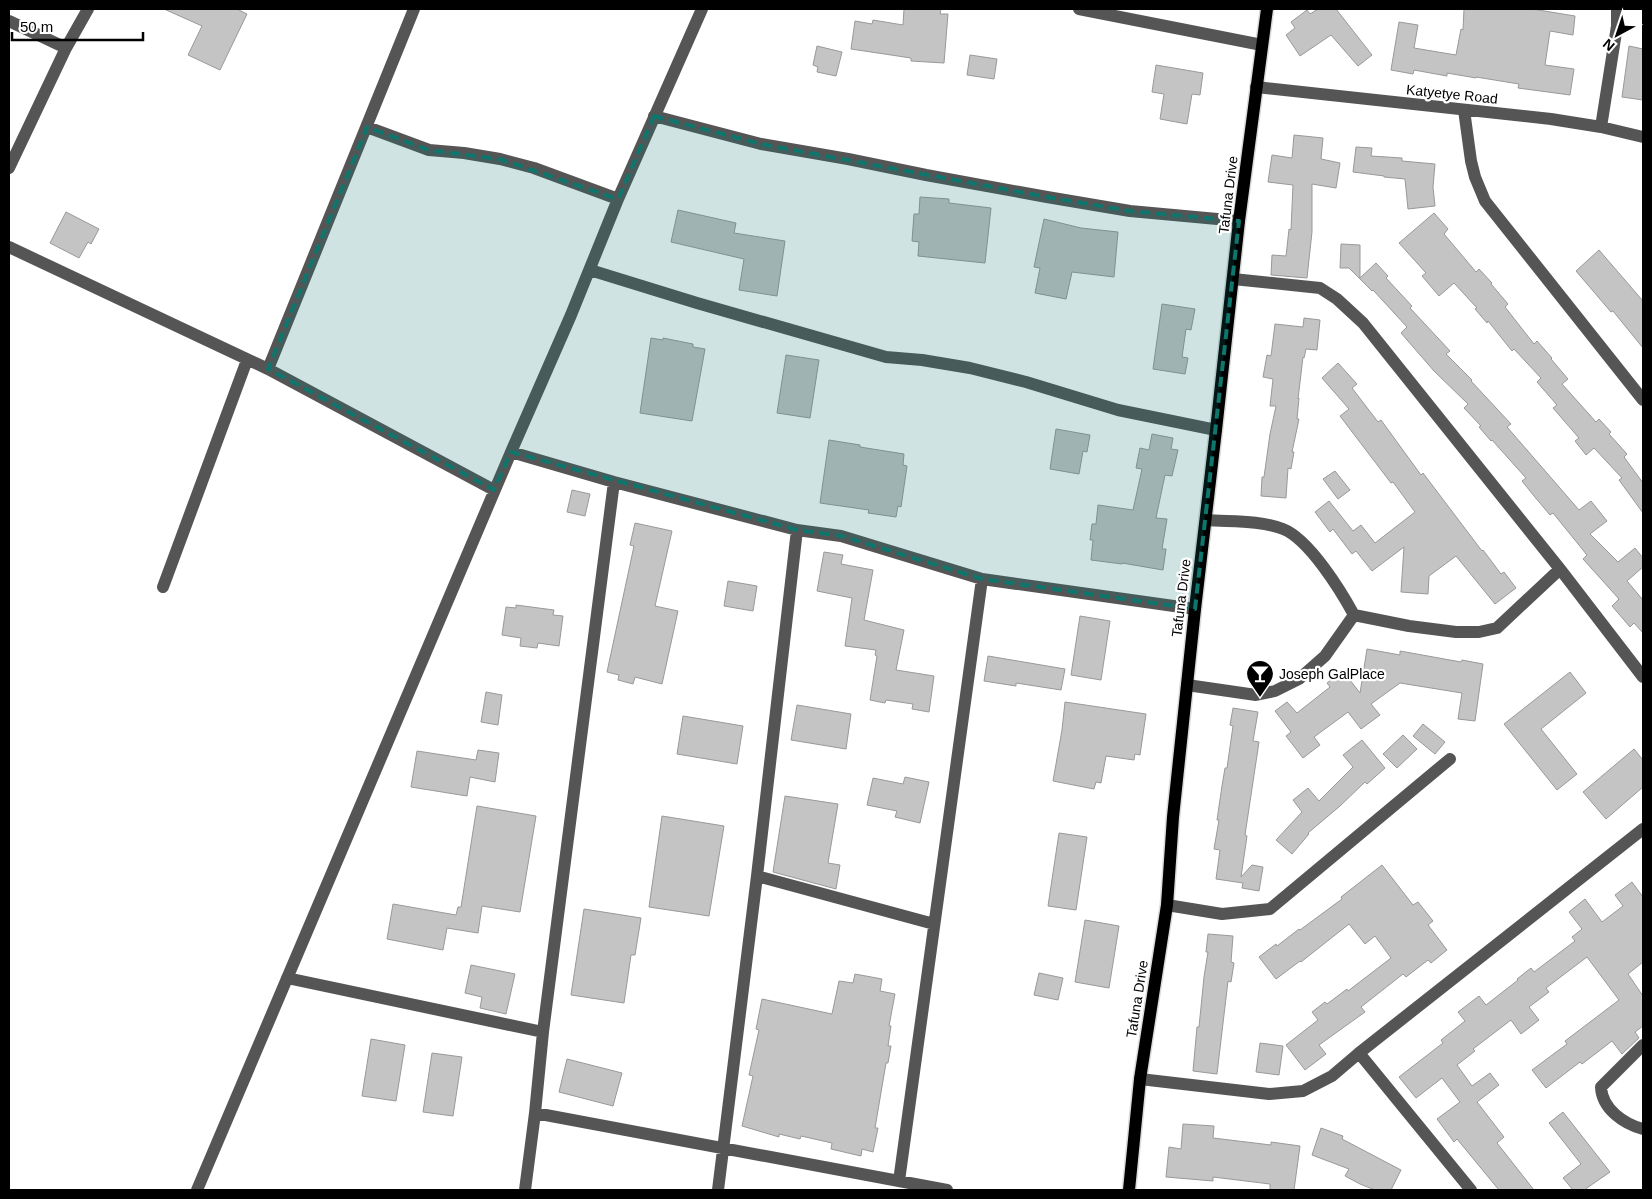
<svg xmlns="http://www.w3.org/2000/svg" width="1652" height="1199" font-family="Helvetica,sans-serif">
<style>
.building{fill:#c4c4c4;stroke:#999}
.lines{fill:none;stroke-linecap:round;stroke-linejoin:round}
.major-casing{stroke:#dbdbdb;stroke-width:15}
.minor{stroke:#555;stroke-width:12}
.major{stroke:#000;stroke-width:12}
.marked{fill:#0f766e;fill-opacity:0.2;stroke:#0f766e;stroke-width:4;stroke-dasharray:10 6;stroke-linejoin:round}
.labels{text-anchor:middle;stroke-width:4.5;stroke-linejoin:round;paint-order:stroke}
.street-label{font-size:14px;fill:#000;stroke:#fff}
.poi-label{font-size:14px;fill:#000;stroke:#fff;text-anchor:start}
</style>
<rect width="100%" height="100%" fill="#fff"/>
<!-- building -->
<path class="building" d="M164 9H237L247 14 220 70 188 55 202 26Z
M904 9H941L940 14H948L944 63 911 61V58L851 49 855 21 872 24 873 20 903 25Z
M1318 9H1336L1372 55 1358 66 1331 35 1300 56 1286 35 1295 28 1291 22 1307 10 1310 14Z
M1464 9H1532L1575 16 1573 35 1550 31 1545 65 1574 69 1570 95 1518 88 1519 84 1476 77V78L1447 73V76L1414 70 1413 74 1391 70 1399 22 1418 25 1414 48 1456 55 1461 29 1463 30Z
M817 46 842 52 836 76 817 72 818 67 813 65Z
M1629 46 1643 49V100L1622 97Z
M970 55 997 59 994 79 967 75Z
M1156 65 1203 73 1200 95 1192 94 1187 124 1160 119 1164 94 1152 92Z
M1294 135 1323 138 1321 159 1340 163 1336 188 1312 184V232L1307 278 1271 275 1272 255 1286 256 1289 229 1291 230 1293 185 1268 182 1272 155 1292 158Z
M1356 147 1372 148 1371 156 1402 158V161L1435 164 1433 187 1435 206 1408 209 1405 179 1384 177V176L1353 172Z
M920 197 949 199V203L991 208 985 263 918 256 919 242 912 241 914 214H919Z
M678 210 736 223 734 233 785 241 777 296 739 290 744 259 671 242Z
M66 212 99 229 91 244 88 242 79 258 50 243Z
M1434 213 1448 229 1444 234 1476 272 1479 269 1492 283 1491 284 1508 304 1505 307 1534 344 1537 341 1552 358 1551 359 1568 379 1562 384 1596 422 1599 419 1611 432 1609 434 1627 454 1624 457 1643 483V513L1619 480 1622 478 1594 448 1586 455 1575 441 1579 438 1553 408 1557 405 1537 382 1541 378 1514 349 1512 351 1488 321 1487 323 1475 309 1477 308 1454 283 1439 296 1422 276 1426 273 1399 243Z
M1044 219 1081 228 1118 232 1114 277 1072 272 1066 299 1035 293 1040 268 1034 267Z
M1341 244 1360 245V278L1376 263 1388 276 1386 278 1412 306 1410 308 1450 351 1446 354 1472 380 1471 381 1511 424 1507 427 1579 510 1591 501 1607 521 1590 534 1618 562 1635 548 1643 558V567L1627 581 1643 600V633L1634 623 1630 627 1612 606 1619 599 1583 559 1587 555 1553 513 1550 515 1534 496 1522 481 1526 478 1492 440 1491 441 1479 427 1481 426 1464 408 1468 404 1434 371 1401 333 1407 327 1373 290 1372 291 1349 268H1340Z
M1599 250 1643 301V348L1613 311 1611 312 1576 271Z
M1162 304 1195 309 1191 330 1186 329 1182 357 1188 358 1185 374 1153 369Z
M1304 318 1320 320 1317 350 1306 349 1304 358 1303 357 1298 399 1299 398 1297 419H1299L1292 452H1294L1291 469 1288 468 1286 498 1261 496 1262 477H1264L1270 434 1276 406H1270L1273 379 1263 377 1267 355 1271 356 1275 324 1303 327Z
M651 338 663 340V338L693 344V347L705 349 692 421 640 413Z
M786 355 819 360 810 418 777 413Z
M1338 363 1357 384 1352 388 1378 422 1381 420 1421 475 1423 473 1482 551 1483 550 1501 574 1504 572 1516 588 1495 604 1456 556 1429 576 1428 594 1401 592 1404 547 1372 571 1356 551 1352 554 1333 529 1330 532 1315 512 1329 501 1353 531 1361 525 1375 543 1415 512 1393 482 1391 483 1340 416 1349 409 1322 378Z
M1056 429 1090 435 1087 452 1083 451 1079 474 1050 469Z
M1152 434 1173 438 1171 449 1178 450 1172 476 1165 475 1156 518 1167 519 1162 549H1166L1163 570 1122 563V564L1091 560 1093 540H1090L1092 524H1096L1098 505 1133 510 1142 469 1136 468 1140 448 1149 450Z
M829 440 860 445V447L904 454 903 465 907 466 901 507 898 506 896 517 868 513 869 510 820 503Z
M1335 471 1350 490 1338 499 1323 479Z
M572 490 590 494 585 516 567 512Z
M635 523 672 531 655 606 678 611 662 684 635 677 633 684 618 680 619 675 607 672 634 546 630 545Z
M824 552 843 555 841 564 873 570 864 620 904 630 896 670 934 676 929 712 912 709 913 704 886 700 885 703 870 700 877 656 875 655 876 650 845 646 852 598 817 591Z
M728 581 757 586 753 611 724 606Z
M516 605 554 610 553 615 563 616 559 646 538 643 537 648 520 646 521 638 502 635 506 607 516 608Z
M1080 616 1110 621 1101 680 1071 675Z
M1367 649 1400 655V651L1461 662 1462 660 1483 664 1475 721 1458 719 1462 693 1400 683 1371 704 1380 715 1361 729 1348 712 1314 737 1320 745 1303 758 1286 736 1291 732 1275 711 1287 702 1297 713 1330 687 1327 683 1343 671 1360 693Z
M988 656 1065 669 1061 690 1016 683V686L984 681Z
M1570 672 1586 693 1541 729 1577 774 1557 790 1504 724Z
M486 692 502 695 498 725 481 722Z
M1065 702 1146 714 1140 755 1135 754 1134 760 1106 756 1101 783 1096 782 1094 789 1053 781 1062 730Z
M797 705 851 714 846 749 791 740Z
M1233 708 1258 712 1253 741 1259 742 1245 835 1247 836 1241 877 1252 865 1263 867 1259 891 1242 888 1243 883 1216 879 1220 850 1214 849 1219 820H1217L1222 786 1225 768H1227L1233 726 1230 725Z
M683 716 743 726 737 764 677 754Z
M1423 724 1445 742 1435 754 1413 736Z
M1403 735 1417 749 1397 768 1383 754Z
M1362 740 1385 768 1367 784 1365 782 1340 806 1308 833 1309 834 1292 854 1276 840 1302 812 1293 800 1308 788 1319 801 1353 767 1343 755Z
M1634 749 1643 760V787L1606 819 1583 792Z
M478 750 499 753 495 782 470 777 467 796 411 787 417 751 476 760Z
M905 777 929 782 920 823 895 817 897 811 867 805 873 778 903 784Z
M785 796 838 804 828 863 840 865 836 889 773 872Z
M477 806 536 816 520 912 482 906 478 933 447 928 443 950 387 939 393 904 456 915 458 907H461Z
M662 816 724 826 709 916 649 907Z
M1059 833 1087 837 1076 910 1048 906Z
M1382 865 1413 905 1418 902 1433 921 1428 925 1447 950 1431 963 1428 960 1406 977 1403 974 1361 1007 1365 1012 1319 1045 1326 1054 1305 1070 1286 1045 1318 1020 1312 1012 1325 1002 1327 1004 1347 989 1348 991 1391 958 1375 936 1365 944 1349 924 1301 962 1300 961 1276 979 1259 957 1276 944 1277 946 1299 929 1300 930 1342 899 1341 897Z
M1632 882 1643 897V962L1628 974 1643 996V1026L1635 1032 1639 1038 1622 1054 1612 1041 1582 1064 1580 1062 1546 1088 1532 1070 1567 1044 1565 1041 1619 1000 1587 957 1546 988 1549 992 1529 1007 1539 1020 1521 1034 1511 1020 1473 1049 1475 1051 1457 1065 1472 1086 1490 1073 1499 1085 1477 1102 1504 1137 1497 1143 1534 1190H1499L1457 1139 1454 1142 1437 1119 1460 1102 1442 1078 1416 1098 1399 1077 1443 1043 1441 1040 1465 1021 1458 1012 1479 996 1486 1005 1518 980 1517 979 1531 968 1534 972 1575 941 1572 937 1582 929 1569 912 1585 899 1602 922 1623 906 1615 895Z
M584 909 641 918 635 955H631L624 1003 571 995Z
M1085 920 1119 926 1109 988 1075 982Z
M1208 934 1233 936 1231 962 1234 963 1231 982 1228 981 1217 1074 1193 1071 1197 1027H1199L1204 977 1208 952H1206Z
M471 965 515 974 506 1014 480 1008 482 997 465 993Z
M1039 973 1063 978 1058 1000 1034 995Z
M855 974 882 979 880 991 895 994 889 1026H891L888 1046H891L888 1063H886L875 1128H878L873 1152 862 1149 861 1156 831 1149 832 1143 801 1136 800 1139 779 1134V1137L742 1126 753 1076 749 1075 759 1030 756 1029 762 999 832 1014 839 981 853 983Z
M371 1039 405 1045 396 1101 362 1096Z
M1260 1043 1283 1046 1279 1075 1256 1072Z
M432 1053 462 1057 453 1116 423 1112Z
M567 1059 622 1073 613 1106 559 1092Z
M1563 1112 1610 1172 1584 1190H1573L1563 1178 1581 1164 1549 1123Z
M1183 1124 1214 1126 1213 1138 1271 1145V1142L1300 1146 1294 1190H1270V1184L1213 1177V1181L1166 1177 1169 1147 1181 1149Z
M1321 1128 1343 1136 1342 1139 1401 1170 1391 1190H1375L1360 1184 1345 1176 1349 1169 1312 1155Z"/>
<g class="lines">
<defs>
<path id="major" d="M1129 1190 1140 1079 1167 905 1173 817 1195 609 1216 430 1239 221 1267 9"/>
</defs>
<!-- major casing -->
<use href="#major" class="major-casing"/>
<!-- minor -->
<path class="minor" d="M1079 9 1262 45
M9 21 66 48
M1256 87 1551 119 1601 127 1643 137
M1464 110 1471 161 1475 177 1485 201 1643 400
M654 116 761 144 848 159 926 175 1047 197 1130 211 1239 221
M367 127 429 150 464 153 500 159 534 168 618 199
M1601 127 1617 26V9
M9 168 66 48 88 9
M9 247 268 369 494 490
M590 270 697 303 886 357 922 360 970 368 1026 382 1118 410 1216 430
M1233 279 1320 288 1337 299 1363 323 1560 569 1643 677
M268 369 414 9
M511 452 614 482 797 530 841 536 982 579 1195 609
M1206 520C1231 522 1259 520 1283 529 1309 539 1341 591 1354 615
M163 587 247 360
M1354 615 1409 626 1456 632H1479L1497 628 1560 569
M1187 685 1256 695 1275 691 1299 679 1325 656 1354 615
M757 876 934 924
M1167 905 1222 914 1270 909 1450 759
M287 978 543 1032
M1643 1045 1601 1087C1602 1109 1624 1124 1643 1129
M1359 1053 1471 1190
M1140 1079 1269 1094 1303 1091 1332 1076 1359 1053 1643 829
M535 1113 947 1190
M899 1181 982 579
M197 1190 511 452 571 315 618 199 702 9
M525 1190 535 1113 543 1032 614 482
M718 1190 757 876 797 530"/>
<!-- major -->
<use href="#major" class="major"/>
</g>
<!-- marked area -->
<path class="marked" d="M654 116 761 144 1047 197 1130 211 1239 221 1195 609 982 579 841 536 797 530 511 452 494 490 268 369 367 127 429 150 500 159 618 199Z"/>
<!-- icons -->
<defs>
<symbol id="bar-pin" viewBox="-11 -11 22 30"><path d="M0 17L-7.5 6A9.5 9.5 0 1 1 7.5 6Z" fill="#000" stroke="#fff"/><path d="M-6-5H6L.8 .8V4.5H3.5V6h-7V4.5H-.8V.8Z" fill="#fff"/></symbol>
</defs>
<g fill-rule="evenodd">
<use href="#bar-pin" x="1244" y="658" width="32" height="43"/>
</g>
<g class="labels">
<!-- street labels -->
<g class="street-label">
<text transform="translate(1452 94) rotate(6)" y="5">Katyetye Road</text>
<text transform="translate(1228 195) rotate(-83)" y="5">Tafuna Drive</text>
<text transform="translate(1181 598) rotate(-83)" y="5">Tafuna Drive</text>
<text transform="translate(1137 999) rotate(-81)" y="5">Tafuna Drive</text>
</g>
<!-- poi labels -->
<g class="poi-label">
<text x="1279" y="679">Joseph GalPlace</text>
</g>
</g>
<!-- border -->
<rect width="1652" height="1199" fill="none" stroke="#000000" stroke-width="20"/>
<!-- north arrow -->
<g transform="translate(1617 35) rotate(220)" stroke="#ffffff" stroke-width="4" paint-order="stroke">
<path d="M0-4L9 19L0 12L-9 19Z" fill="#000000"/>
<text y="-8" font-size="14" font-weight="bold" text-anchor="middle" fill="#000000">N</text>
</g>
<!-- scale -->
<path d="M12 32v8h131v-8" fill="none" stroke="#000000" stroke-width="2.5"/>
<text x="20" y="32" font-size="15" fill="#000000" stroke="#ffffff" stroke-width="4" paint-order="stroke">50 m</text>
</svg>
